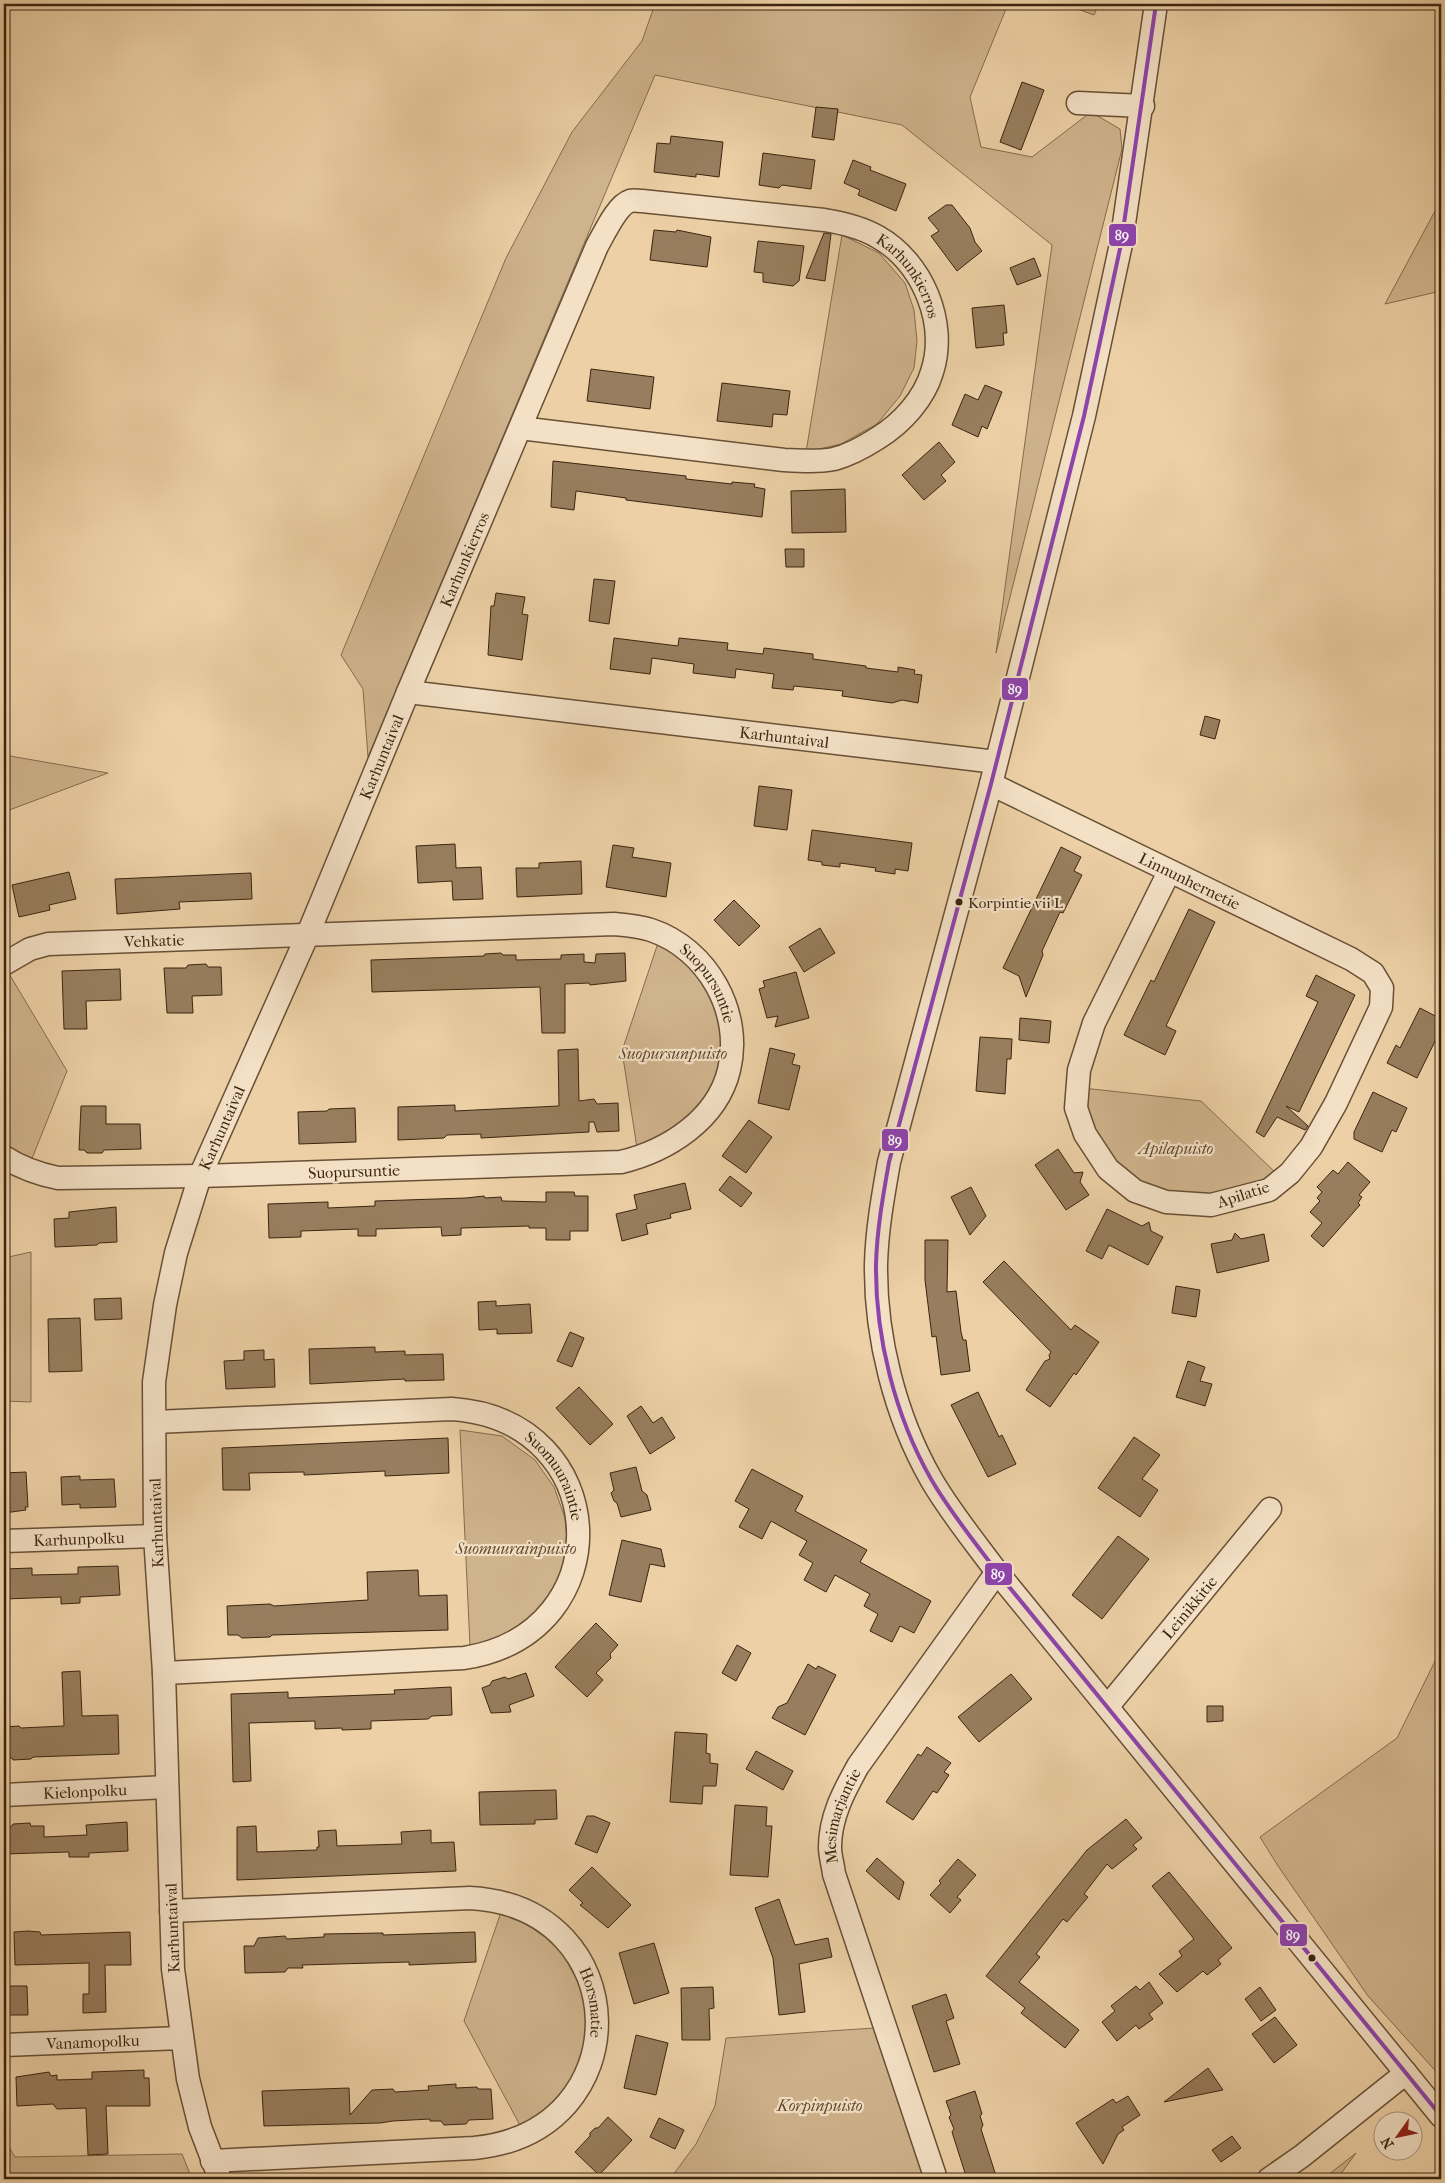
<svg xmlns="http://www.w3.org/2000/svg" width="1445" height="2183" font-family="'IM FELL French Canon',serif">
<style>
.green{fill:#cfb38c;stroke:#856c4e}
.building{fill:#987e5e;stroke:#3b250f}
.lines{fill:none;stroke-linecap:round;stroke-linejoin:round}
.minor-casing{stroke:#685035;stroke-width:25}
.minor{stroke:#f3e0c5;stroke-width:22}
.bus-1-casing{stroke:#f3e0c5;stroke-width:8}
.bus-1{stroke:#8e44ad;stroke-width:4}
.bus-dot{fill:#3b250f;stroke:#f3e0c5;stroke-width:2}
.labels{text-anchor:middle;stroke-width:4.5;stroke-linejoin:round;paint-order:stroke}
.bus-label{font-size:15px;fill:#3b250f;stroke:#f3e0c5;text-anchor:start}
.street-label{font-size:16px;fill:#3b250f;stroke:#f3e0c5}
.park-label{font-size:16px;font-style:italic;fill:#60482e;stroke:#f3e0c5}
.line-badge{stroke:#f3e0c5;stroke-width:2}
.badge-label{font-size:14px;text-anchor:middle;font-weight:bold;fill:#fff}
</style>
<rect width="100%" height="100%" fill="#edd0a6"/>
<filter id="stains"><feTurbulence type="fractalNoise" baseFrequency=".004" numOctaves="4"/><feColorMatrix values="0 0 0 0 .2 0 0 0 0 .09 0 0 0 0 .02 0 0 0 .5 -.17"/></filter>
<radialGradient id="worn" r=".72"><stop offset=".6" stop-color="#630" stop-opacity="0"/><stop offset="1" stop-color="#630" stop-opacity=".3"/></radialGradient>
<!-- green -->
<path class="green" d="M655 4H1008L970 97 981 147 1032 157 1091 112 1120 129 1122 149 996 653 1052 245 902 125 655 75 368 757 363 689 341 655 506 258 572 132 642 41Z
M1064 4H1099L1094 15Z
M1435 211 1441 213V291L1385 304Z
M842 235 879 253 905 283 914 310 917 341 914 368 900 396 877 424 841 444 806 452Z
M4 755 108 773 4 812Z
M658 943C716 969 742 1050 702 1102 685 1125 661 1136 637 1148L622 1051Z
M8 972 67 1071 31 1161 4 1145V975Z
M1083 1088 1201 1101 1278 1175 1217 1197H1166L1137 1186 1091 1132Z
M31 1252V1402L4 1401V1258Z
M460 1430 502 1436 535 1460 554 1487 565 1518 568 1551 563 1581 521 1629 470 1646Z
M1441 1649V2077L1368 1996 1278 1866 1260 1837 1397 1738Z
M501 1912 533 1924 560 1949 583 1991 587 2015 585 2053 560 2100 522 2129 464 2021Z
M874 2028 926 2179H670L696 2144 715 2106 726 2038Z
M4 2139 15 2157 182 2154 192 2179H4Z
M1356 2153 1337 2179H1323Z"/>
<!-- building -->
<path class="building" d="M1022 82 1044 90 1021 150 1000 142Z
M816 107 838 109 834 140 812 137Z
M671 136 723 142 719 177 696 174V177L654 172 657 143 670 144Z
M763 153 815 160 811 189 782 185 779 188 759 185Z
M853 160 871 167 870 170 906 184 896 211 858 195 860 190 844 183Z
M946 205H952L970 228 975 242 982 251 957 271 931 236 939 231 928 218Z
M654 230 676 232 677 230 711 237 707 267 650 260Z
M824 233 831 234 825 281 806 278Z
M758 241 804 246 799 281 793 286 763 282V273L754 272Z
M1034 258 1041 276 1017 285 1010 268Z
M1004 305 1007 333H1003L1004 345 976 348 972 308Z
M591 369 654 377 650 409 587 401Z
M722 383 790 391 787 415 773 414 772 427 717 421Z
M985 385 1002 392 987 429 982 426 978 437 952 425 965 394 978 400Z
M939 442 955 462 941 475 946 481 924 500 902 475Z
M553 461 686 476V479L732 484V482L755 484 754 487 765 489 762 517 626 500V498L576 491 574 510 551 507Z
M845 489 846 532 792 533 791 491Z
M785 549H804V567H786Z
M594 579 615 581 609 624 589 621Z
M496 593 525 597 522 614 528 615 522 660 488 655 491 606H494Z
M614 638 678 646 679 638 708 641 728 643 727 650 763 654 764 648 813 654V659L866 666V668L898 672V667L915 670 914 674 922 675 918 703 902 700 892 703 842 696 843 691 794 686 793 690 772 688 774 674 736 669 735 678 693 673 694 664 652 658 650 674 610 669Z
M1205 716 1220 720 1215 739 1200 735Z
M759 786 792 790 787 830 754 826Z
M812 830 912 843 908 871 895 869V874L875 871 876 868 840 863V867L822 865V862L808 860Z
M455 844 456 868 481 867 483 899 453 900 452 881 418 883 416 846Z
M613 845 634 848 632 857 671 863 666 897 606 887Z
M1061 847 1081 857 1074 871 1082 875 1063 913 1060 912 1042 951 1043 955 1026 997 1019 976 1003 968Z
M581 861 582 894 517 897 516 868H539V863Z
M69 872 76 899 49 905 50 910 19 917 12 885Z
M251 873 252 899 179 902 180 909 117 914 115 879Z
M734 900 760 926 739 946 714 920Z
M1189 909 1215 922 1166 1026 1176 1031 1165 1055 1124 1035 1151 980 1154 982Z
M820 928 835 953 804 972 789 947Z
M501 953 503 955H516V960L561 959V955L584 954V962L595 963 596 954 625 953 626 981 590 985 589 983 565 984V1033H542L540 987 372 992 371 960 484 956 485 954Z
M206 964 208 967H221L222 995 192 996 193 1013H167L164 968H186L188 965Z
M120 969 121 1000 86 1001 87 1029H64L62 971Z
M796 972 809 1018 775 1027 778 1016 767 1018 759 989 765 987 763 981Z
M1316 975 1355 995 1299 1112 1286 1106 1308 1126 1305 1130 1277 1117 1264 1137 1256 1132 1318 1002 1306 996Z
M1420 1008 1441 1019V1029L1417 1078 1387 1063 1396 1045 1400 1048Z
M1020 1018 1051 1021 1049 1043 1019 1040Z
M980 1037 1012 1039 1011 1059H1007L1005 1094 976 1091Z
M770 1048 795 1054 792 1064 800 1066 789 1110 758 1103Z
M578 1049 579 1101 594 1099 597 1104 618 1103 619 1131 597 1132 594 1122H589V1132L481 1138V1134L447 1135 444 1138 398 1140V1107L455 1105V1111L559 1106 558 1050Z
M1373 1092 1407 1108 1396 1132 1392 1130 1382 1152 1354 1139V1132Z
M81 1106H106V1124H140L141 1149 104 1150 102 1153H87L84 1150H79Z
M355 1108 356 1142 299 1144 298 1112 327 1111 329 1109Z
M749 1120 772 1137 746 1173 722 1156Z
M1058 1149 1074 1173 1083 1172 1080 1182 1089 1195 1066 1210 1035 1165Z
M1348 1162 1370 1182 1359 1195 1362 1197 1358 1203 1360 1205 1323 1247 1311 1236 1322 1223 1310 1212 1320 1201 1317 1198 1322 1192 1317 1187 1333 1170 1338 1174Z
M730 1176 752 1193 741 1207 719 1190Z
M685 1183 691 1209 670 1214 671 1218 646 1224 648 1234 622 1241 616 1214 637 1209 634 1195Z
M971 1187 986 1216 970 1235 951 1197Z
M546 1192H574L575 1196H588V1231H570V1240H546V1228H529V1226L461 1228V1235L442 1236 441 1227 376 1229V1236H358V1229L301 1231V1237L269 1238 268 1204 328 1202V1208L375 1206V1201L466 1198 484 1196 485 1198 501 1197 502 1201 546 1202Z
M116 1207 117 1242 99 1243 97 1245 55 1247 54 1219 69 1218V1212Z
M1107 1209 1142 1226 1149 1222 1151 1231 1163 1237 1148 1265 1109 1245 1102 1259 1086 1251Z
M1235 1233 1241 1239 1264 1234 1269 1261 1217 1273 1211 1244 1232 1240Z
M925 1240H948L947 1292 956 1291 961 1332 963 1340H966L970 1371 941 1375 936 1336 932 1337 925 1280Z
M1004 1261 1071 1330 1075 1325 1099 1342 1076 1375 1074 1373 1050 1407 1026 1390 1045 1361 1050 1359 1049 1355 1051 1352 983 1282Z
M1176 1286 1200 1290 1196 1317 1172 1313Z
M121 1298 122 1319 95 1320 94 1299Z
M496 1301V1306L530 1304 532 1333 497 1334V1329L479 1330 478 1302Z
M80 1318 82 1371 49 1372 48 1319Z
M570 1332 584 1338 572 1367 557 1361Z
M375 1347V1352L405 1351V1355L443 1354 444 1380 405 1381V1379L310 1384 309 1349Z
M264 1350V1360L274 1359 275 1387 226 1389 224 1361 244 1360V1351Z
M1188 1361 1205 1367 1200 1381 1212 1384 1205 1406 1176 1397Z
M579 1387 613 1424 590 1445 556 1408Z
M978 1392 999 1437 1002 1435 1016 1464 988 1477 951 1405Z
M641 1406 653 1423 662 1417 675 1438 650 1454 627 1416Z
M1134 1437 1160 1455 1142 1479 1158 1490 1140 1517 1098 1488Z
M448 1438 449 1473 385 1476V1471L304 1475V1472L249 1473 250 1490H223L222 1448Z
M636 1467 642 1491 647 1495 651 1510 621 1517 617 1503 614 1501 611 1493 614 1490 610 1473Z
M752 1469 803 1496 795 1511 867 1550 860 1562 931 1601 914 1633 900 1626 892 1642 870 1631 878 1614 864 1606 870 1594 835 1575 826 1592 804 1580 813 1563 799 1555 807 1541 771 1521 762 1539 739 1527 749 1509 735 1501Z
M26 1472 28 1507H25L26 1510 4 1513V1473Z
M80 1476V1480L114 1479 116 1507 80 1508V1504L62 1505 61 1477Z
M1118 1536 1149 1559 1102 1619 1072 1595Z
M622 1540 661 1549 665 1567 650 1564 641 1602 609 1595Z
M118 1566 120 1595 80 1597V1603L61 1604V1597L4 1599V1569L32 1568V1575L78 1574V1567Z
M418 1570 419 1596 447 1595 448 1630 272 1635 270 1637 242 1638 238 1635H228L227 1606 270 1604 274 1606 368 1600 367 1572Z
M596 1623 618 1645 610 1654 611 1658 596 1673 603 1680 587 1697 555 1667Z
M737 1645 751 1653 736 1681 722 1673Z
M808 1664 816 1669 818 1666 836 1675 805 1735 772 1718 778 1707 787 1703Z
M80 1671 82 1716 118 1715 119 1754 33 1757 31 1759 13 1760 12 1758H4V1727L19 1726 21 1728 64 1726 62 1672Z
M526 1673 534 1696 509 1705 511 1712 491 1713 482 1688 490 1685 492 1681 505 1677 508 1679Z
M1011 1674 1032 1699 979 1742 958 1717Z
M451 1687 452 1715 432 1716 428 1719 371 1721V1729L342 1730V1728L315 1729V1721L249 1723 251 1781 233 1782 231 1694 288 1692V1698L395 1694 394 1690Z
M1207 1706H1223V1721L1207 1722Z
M675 1732 707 1734 706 1753 710 1754V1763L718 1764 716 1786H703L702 1804 670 1802Z
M927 1747 951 1763 944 1772 949 1775 937 1793 933 1791 913 1820 886 1802 918 1754 921 1756Z
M756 1751 793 1771 783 1790 746 1769Z
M556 1790 557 1819 535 1820V1824L480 1825 479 1792Z
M735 1805 767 1807 766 1826H772L768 1877 730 1875Z
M587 1816H594L610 1823 597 1853 575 1844Z
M1126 1819 1142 1838 1133 1845 1137 1849 1112 1869 1107 1864 1084 1894 1088 1897 1067 1922 1063 1919 1036 1954 1040 1957 1019 1982 1079 2030 1065 2048 1021 2013 1025 2008 986 1976 1087 1850Z
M127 1822 128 1851 89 1853V1857H69V1852L4 1854V1827H11L13 1824 30 1823 31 1826H44V1837L87 1835 86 1825Z
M256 1826 257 1852 317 1850V1847H319L318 1831 336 1830 337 1846 402 1844 401 1832 431 1830V1843L454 1842 456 1871 237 1880V1827Z
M877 1858 904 1882 899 1900 866 1871Z
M958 1859 976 1875 957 1897 961 1900 950 1913 930 1895 941 1883 939 1881Z
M592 1867 631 1905 608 1928 580 1905 583 1903 569 1890Z
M1169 1872 1232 1948 1218 1960 1221 1964 1207 1975 1203 1971 1177 1992 1159 1974 1182 1956 1179 1951 1194 1939 1152 1886Z
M779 1899 795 1945 828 1938 832 1957 799 1964 805 2012 779 2015 773 1958 755 1908Z
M28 1931 40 1932 41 1935 130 1932 131 1965H105L106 2012 83 2013V1994H89V1963L15 1965 14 1932Z
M475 1932 476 1962 409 1965V1962L302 1965 303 1968H288L285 1972 245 1973 244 1946H254L258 1938 285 1936 287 1939 324 1937V1934L383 1933V1935Z
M654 1943 669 1993 634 2004 619 1953Z
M1149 1982 1163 2003 1149 2014 1153 2019 1139 2029 1136 2025 1117 2041 1102 2022 1115 2011 1111 2006 1136 1986 1140 1990Z
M7 1986H27L28 2015H8Z
M713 1987 714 2008 709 2009 710 2040H682L681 1988Z
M1260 1987 1276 2010 1261 2021 1245 1999Z
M946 1994 954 2018 946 2021 960 2064 934 2072 912 2006Z
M1275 2017 1297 2045 1274 2063 1252 2034Z
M636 2035 668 2043 656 2095 624 2088Z
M1208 2068 1223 2090 1164 2102Z
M144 2070V2078H149L150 2106H106L108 2154 88 2155 86 2108 57 2109 53 2104 17 2106 16 2077 49 2072 51 2076 57 2075V2080L92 2079V2072Z
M456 2084V2088L477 2087 478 2089H491L493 2119 469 2120 466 2124 444 2125 441 2121H430V2119L393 2121 380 2123 264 2126 262 2091 349 2088 350 2115 372 2090 393 2089 395 2092 429 2090 428 2086Z
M975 2091 982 2114 980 2116 983 2125 981 2129 997 2179H967L952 2132 954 2129 949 2117 951 2115 946 2101Z
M1128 2096 1140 2115 1122 2127 1124 2130 1118 2134 1103 2164 1076 2123 1113 2099 1116 2103Z
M608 2117 632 2140 599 2175 575 2152 590 2136V2133L595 2128H598Z
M659 2118 684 2130 675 2149 650 2137Z
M1232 2136 1241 2148 1221 2162 1212 2150Z"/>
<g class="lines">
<defs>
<g id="minor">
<path d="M1156 4 1121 244 1084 416 991 784 889 1162C883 1196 877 1229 876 1264 875 1336 895 1416 931 1479 950 1512 974 1541 997 1572L1441 2116"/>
<path d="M1078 103 1143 106"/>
<path id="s1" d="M408 692 597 246C604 234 617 205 630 201 634 200 638 201 642 201L824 220C843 223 861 227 878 237 922 262 948 322 932 372 924 399 902 423 878 438 864 447 850 455 834 459 818 462 801 461 784 460L520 428"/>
<path id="s2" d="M991 784 1351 959 1373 973 1382 988 1381 1007 1336 1103 1311 1147 1290 1173 1269 1190 1211 1205 1166 1202 1135 1191 1108 1169 1085 1134 1076 1108 1079 1070 1094 1023 1169 872"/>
<path id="s3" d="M4 964 30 949 48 944 614 924C627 925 639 926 651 930 708 949 743 1013 729 1070 717 1120 667 1151 621 1162L200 1176 58 1178C38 1174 21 1168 4 1157"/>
<path id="s4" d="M155 1422 452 1409C613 1420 623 1633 464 1658L164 1673"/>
<path id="s5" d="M4 1541 155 1536"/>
<path id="s6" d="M1108 1706 1270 1509"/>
<path id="s7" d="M4 1795 167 1787"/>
<path id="s8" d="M171 1911 470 1898C636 1907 641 2132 474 2148L212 2161"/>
<path id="s9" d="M4 2045 181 2038"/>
<path id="s10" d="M220 2179 200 2127 188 2079 173 1969 164 1673 155 1536 154 1382 165 1305 176 1253 200 1176 308 934 408 692 996 762"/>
<path id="s11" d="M936 2179 834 1874C833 1865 830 1856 830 1847 830 1817 844 1791 858 1766L997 1572"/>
<path d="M1269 2179 1302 2156 1406 2073"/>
</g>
</defs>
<!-- minor casing -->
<use href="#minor" class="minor-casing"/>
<!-- minor -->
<use href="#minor" class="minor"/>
<defs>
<path id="bus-1" d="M1156 4 1121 244 1084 416 991 784 889 1162C883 1196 877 1229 876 1264 875 1336 895 1416 931 1479 950 1512 974 1541 997 1572L1441 2116"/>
</defs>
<!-- bus-1 casing -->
<use href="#bus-1" class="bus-1-casing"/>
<!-- bus-1 -->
<use href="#bus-1" class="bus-1"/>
</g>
<!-- markers -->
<g class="bus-dot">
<circle cx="959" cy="902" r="4.5"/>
<circle cx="1312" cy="1958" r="4.5"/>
</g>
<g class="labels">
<!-- bus labels -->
<g class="bus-label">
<text x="968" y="908">Korpintie vii L</text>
</g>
<!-- street labels -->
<g class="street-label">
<text dy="6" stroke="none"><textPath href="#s1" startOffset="844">Karhunkierros</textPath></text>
<text dy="6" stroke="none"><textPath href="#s1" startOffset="144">Karhunkierros</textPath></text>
<text dy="6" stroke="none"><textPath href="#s10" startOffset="1921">Karhuntaival</textPath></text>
<text dy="6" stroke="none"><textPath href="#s10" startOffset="1472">Karhuntaival</textPath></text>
<text dy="6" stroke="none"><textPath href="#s2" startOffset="221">Linnunhernetie</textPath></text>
<text dy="6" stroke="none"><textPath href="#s3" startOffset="155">Vehkatie</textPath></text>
<text dy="6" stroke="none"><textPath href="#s3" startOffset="734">Suopursuntie</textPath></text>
<text dy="6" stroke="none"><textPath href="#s10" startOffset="1068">Karhuntaival</textPath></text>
<text transform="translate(354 1171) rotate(-2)" y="6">Suopursuntie</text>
<text transform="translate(1243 1194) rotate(-18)" y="6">Apilatie</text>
<text dy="6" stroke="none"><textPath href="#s4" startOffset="429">Suomuuraintie</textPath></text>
<text transform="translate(156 1523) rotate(-92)" y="6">Karhuntaival</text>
<text dy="6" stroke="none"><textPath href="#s5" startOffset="75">Karhunpolku</textPath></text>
<text dy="6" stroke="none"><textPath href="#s6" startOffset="128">Leinikkitie</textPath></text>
<text dy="6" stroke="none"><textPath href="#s7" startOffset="81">Kielonpolku</textPath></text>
<text dy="6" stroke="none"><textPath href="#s11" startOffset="382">Mesimarjantie</textPath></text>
<text transform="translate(172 1928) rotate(-92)" y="6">Karhuntaival</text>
<text dy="6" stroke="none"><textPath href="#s8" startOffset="476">Horsmatie</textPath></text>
<text dy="6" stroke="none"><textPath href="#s9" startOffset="89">Vanamopolku</textPath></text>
</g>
<!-- park labels -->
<g class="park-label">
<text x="673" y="1059">Suopursunpuisto</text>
<text x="1176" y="1154">Apilapuisto</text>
<text x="516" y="1554">Suomuurainpuisto</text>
<text x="820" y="2111">Korpinpuisto</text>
</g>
</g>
<g class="line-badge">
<rect x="1108" y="223" width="29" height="24" rx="5" fill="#8e44ad"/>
<rect x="1001" y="677" width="28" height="24" rx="5" fill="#8e44ad"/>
<rect x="881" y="1128" width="28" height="24" rx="5" fill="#8e44ad"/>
<rect x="984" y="1562" width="29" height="24" rx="5" fill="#8e44ad"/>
<rect x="1279" y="1923" width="29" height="24" rx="5" fill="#8e44ad"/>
</g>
<g class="badge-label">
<text x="1122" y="240">89</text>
<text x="1015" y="694">89</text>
<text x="895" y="1145">89</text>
<text x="998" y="1579">89</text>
<text x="1293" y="1940">89</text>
</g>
<!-- margin -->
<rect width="1445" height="2183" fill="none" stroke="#edd0a6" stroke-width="20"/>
<rect x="5" y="5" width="1435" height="2173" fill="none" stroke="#3b250f" stroke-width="2.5"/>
<rect x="10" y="10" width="1425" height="2163" fill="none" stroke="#3b250f"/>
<!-- north arrow -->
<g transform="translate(1398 2136) rotate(237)"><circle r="24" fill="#f3e0c5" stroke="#a9957c"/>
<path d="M0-4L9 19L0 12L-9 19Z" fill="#8f2418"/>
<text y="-8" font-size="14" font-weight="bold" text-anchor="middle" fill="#3b250f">N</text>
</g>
<rect width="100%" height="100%" filter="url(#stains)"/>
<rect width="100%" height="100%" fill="url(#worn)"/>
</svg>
